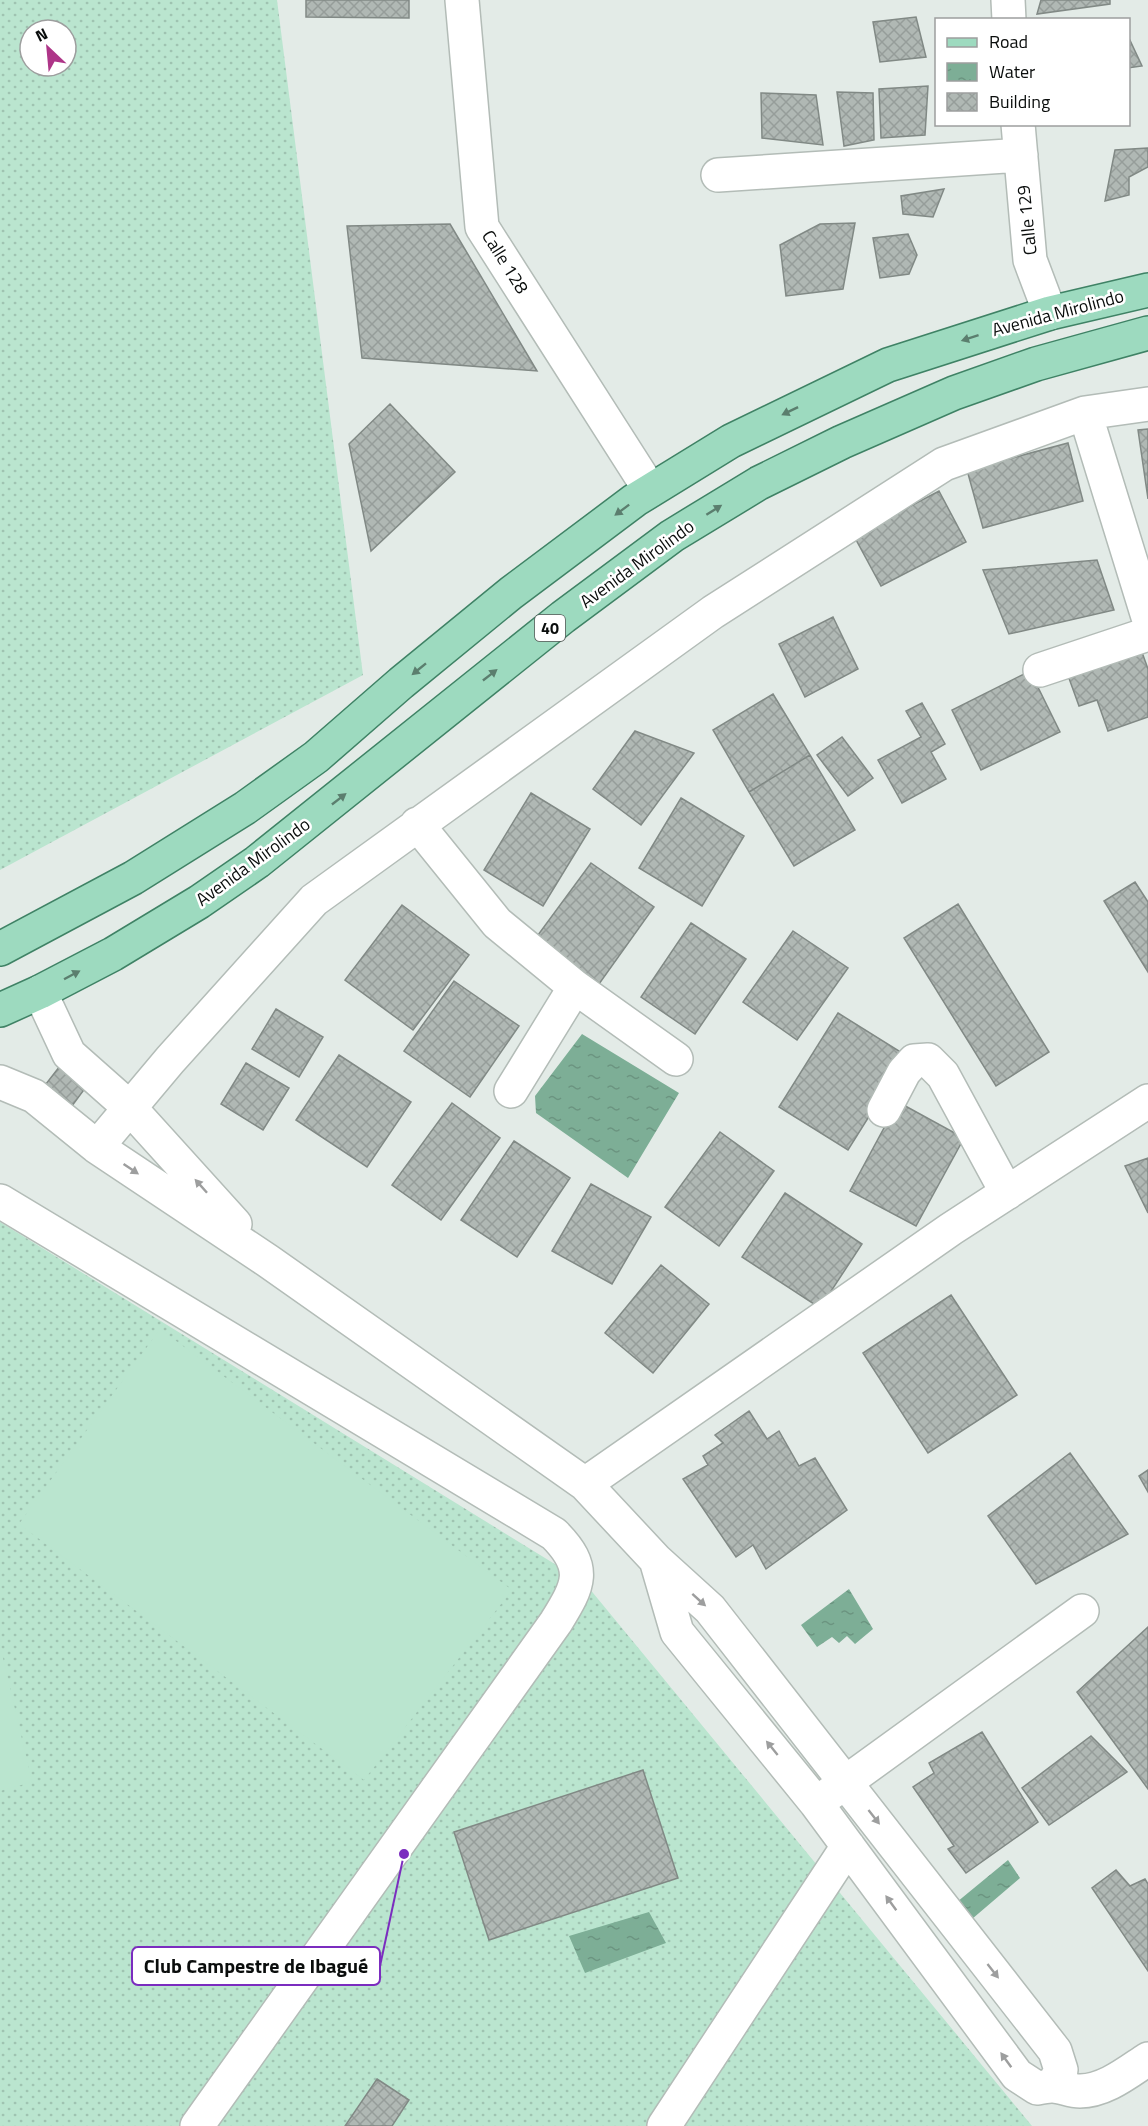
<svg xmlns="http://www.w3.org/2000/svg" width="1148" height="2126" font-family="'Titillium Web',sans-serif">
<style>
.grass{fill:url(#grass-dots);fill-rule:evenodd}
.pitch{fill:#bae5cf}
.water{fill:url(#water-ripples)}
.building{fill:url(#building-cross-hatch);stroke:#818985;stroke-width:1.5}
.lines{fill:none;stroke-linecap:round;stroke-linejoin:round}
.minor-casing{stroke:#b3bcb7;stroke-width:36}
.major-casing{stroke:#3f8265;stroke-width:36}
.minor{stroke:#fff;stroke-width:33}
.major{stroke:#9ddabf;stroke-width:33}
.oneway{fill:#5b7e6e}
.oneway2{fill:#9d9e9e}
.labels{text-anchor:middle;stroke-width:5;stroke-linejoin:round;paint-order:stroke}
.shield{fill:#fff;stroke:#545655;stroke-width:1.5}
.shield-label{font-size:16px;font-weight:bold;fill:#0a0d0c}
.street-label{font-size:18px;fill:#0a0d0c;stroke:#fff}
.leader{fill:none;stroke:#7b2cbf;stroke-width:2}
.callout-dot{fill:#7b2cbf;stroke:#fff;stroke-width:2}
.callout{fill:#fff;stroke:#7b2cbf;stroke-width:2}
.callout-label{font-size:20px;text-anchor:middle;font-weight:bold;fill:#0a0d0c}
</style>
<defs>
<pattern id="grass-dots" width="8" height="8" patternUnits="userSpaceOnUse" patternTransform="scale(1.5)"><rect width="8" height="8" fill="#bae5cf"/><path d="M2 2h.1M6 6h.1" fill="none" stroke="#9fc3b1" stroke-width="1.8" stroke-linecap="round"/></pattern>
<pattern id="water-ripples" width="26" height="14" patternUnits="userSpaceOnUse" patternTransform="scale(1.5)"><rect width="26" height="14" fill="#7dae96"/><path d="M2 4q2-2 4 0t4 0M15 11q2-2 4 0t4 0" fill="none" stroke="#6b9480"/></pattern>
<pattern id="building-cross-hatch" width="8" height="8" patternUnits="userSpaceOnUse" patternTransform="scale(1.5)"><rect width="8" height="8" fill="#b0b8b4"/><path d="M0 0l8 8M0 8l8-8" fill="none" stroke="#969d9a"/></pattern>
</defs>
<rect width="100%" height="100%" fill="#e3ebe7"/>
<!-- grass -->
<path class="grass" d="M0 0H277L363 675 0 870ZM30 30H66V66H30Z
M0 1222 584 1582 1032 2126H0Z"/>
<!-- pitch -->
<path class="pitch" d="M160 1329 512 1590 364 1780 19 1524Z
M0 1645 32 1782 0 1791Z"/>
<!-- water -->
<path class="water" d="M582 1034 679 1093 628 1178 536 1113 535 1096Z
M849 1589 873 1629 855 1644 847 1636 839 1643 832 1637 817 1647 801 1625Z
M1008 1860 1020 1878 972 1919 957 1902Z
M649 1912 666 1943 585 1973 569 1936Z"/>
<!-- building -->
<path class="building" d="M306 0H409V18L306 17Z
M1041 0H1110V4L1037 14Z
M916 17 926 57 880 62 873 22Z
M1128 36 1142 66 1128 68Z
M928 86 925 135 881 138 879 89Z
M837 92 873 93 874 140 844 146Z
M761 93 816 95 823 145 762 138Z
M1148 148V167L1129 177V195L1105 201 1115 150Z
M944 189 933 217 903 214 901 196Z
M855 223 843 289 786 296 780 245 820 224Z
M450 224 537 371 362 358 347 226Z
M908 234 917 255 909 274 880 278 873 238Z
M390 404 455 472 371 551 349 444Z
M1148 429V499L1138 430Z
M1068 443 1083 501 983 528 967 470Z
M939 491 966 542 881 586 854 536Z
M1097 560 1114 610 1009 634 983 570Z
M833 617 858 669 805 697 779 644Z
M1139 644 1148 669V717L1108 731 1097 700 1079 706 1066 670Z
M1030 671 1060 732 981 770 952 710Z
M773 694 810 755 749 792 713 730Z
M922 703 945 744 931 752 946 779 902 803 878 760 921 737 906 711Z
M635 731 694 753 641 825 593 789Z
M842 737 873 778 848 796 817 755Z
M810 755 855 830 794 866 749 792Z
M531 793 590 829 543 906 484 870Z
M681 798 744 836 702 906 639 868Z
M591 863 654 907 599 984 535 939Z
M1135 882 1148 902V972L1104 901Z
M958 904 1049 1052 996 1086 904 938Z
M402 905 469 955 413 1030 345 980Z
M691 923 746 959 695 1034 641 997Z
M793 931 848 968 797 1040 743 1002Z
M454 981 519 1026 470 1097 404 1051Z
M276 1009 323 1037 299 1077 252 1049Z
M838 1013 907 1056 848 1150 779 1107Z
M339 1055 411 1102 367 1167 296 1120Z
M63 1062 89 1083 69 1110 42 1089Z
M246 1063 289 1088 263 1130 221 1104Z
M898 1102 964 1138 916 1226 850 1191Z
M452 1103 500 1138 441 1220 392 1185Z
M720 1132 774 1171 719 1246 665 1207Z
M514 1141 570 1178 517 1257 461 1220Z
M1148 1158V1213L1125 1166Z
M591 1184 651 1217 612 1284 552 1251Z
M785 1193 862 1244 820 1308 742 1257Z
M661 1265 709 1304 653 1373 605 1333Z
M951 1295 1017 1395 928 1453 863 1353Z
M749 1411 767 1439 779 1431 799 1466 815 1458 847 1510 766 1569 753 1545 736 1557 683 1479 708 1465 703 1456 723 1443 715 1435Z
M1070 1453 1128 1534 1036 1584 988 1516Z
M1148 1470V1492L1139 1476Z
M1148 1627V1789L1077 1692Z
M982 1732 1038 1822 966 1873 948 1849 954 1846 913 1787 934 1773 929 1763Z
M1091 1736 1127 1772 1049 1825 1022 1788Z
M643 1770 678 1878 489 1940 454 1832Z
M1116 1870 1130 1886 1145 1879 1148 1884V1971L1092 1888Z
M377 2079 409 2100 392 2126H345Z"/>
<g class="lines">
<defs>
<path id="minor" d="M462 0 482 227 650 490
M1008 0 1009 20
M1018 124 1030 260 1050 313
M718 175 1021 155
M1085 413 1148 617
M1040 670 1148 634
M417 824 497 923 575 987 676 1059
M40 992 69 1054 130 1108 235 1224
M0 1082 34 1096 97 1147 268 1261 585 1484 656 1560 710 1609 1055 2051 1061 2070 1053 2086
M511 1091 575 987
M884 1110 904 1072 914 1061 928 1060 943 1075 1007 1193
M97 1147 170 1060 314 900 713 612 944 464 1085 413 1148 404
M0 1201 554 1534C588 1568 579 1585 556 1622L197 2126
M585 1484 951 1229 1148 1101
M656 1560 677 1632 816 1803 1017 2075 1037 2088C1042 2087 1047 2086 1052 2086 1061 2086 1070 2091 1080 2091 1105 2091 1128 2072 1148 2059
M828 1795 1082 1611
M664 2126 848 1846"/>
<path id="major" d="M0 949 133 878 245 808 316 757 401 683 511 593 635 500 731 441 888 365 1050 313 1148 290
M0 1010 40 992 113 954 199 902 257 862 563 617 672 536 759 483 842 442 954 393 1036 364 1148 333"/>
</defs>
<!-- minor casing -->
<use href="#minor" class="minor-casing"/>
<!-- major casing -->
<use href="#major" class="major-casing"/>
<!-- minor -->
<use href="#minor" class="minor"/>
<!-- major -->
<use href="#major" class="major"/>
</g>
<!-- one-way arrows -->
<defs><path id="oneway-solid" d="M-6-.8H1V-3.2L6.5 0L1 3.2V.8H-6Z" transform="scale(1.5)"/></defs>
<g class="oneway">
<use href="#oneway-solid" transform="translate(970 338) rotate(162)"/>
<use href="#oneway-solid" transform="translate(790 411) rotate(154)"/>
<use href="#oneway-solid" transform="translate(622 510) rotate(143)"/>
<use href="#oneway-solid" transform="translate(714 510) rotate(-32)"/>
<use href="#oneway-solid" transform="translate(419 669) rotate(141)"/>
<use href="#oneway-solid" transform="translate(490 675) rotate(-38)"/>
<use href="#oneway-solid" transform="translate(339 799) rotate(-38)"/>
<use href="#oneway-solid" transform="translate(72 975) rotate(-28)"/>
</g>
<g class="oneway2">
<use href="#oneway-solid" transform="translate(131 1169) rotate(34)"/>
<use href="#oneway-solid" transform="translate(201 1186) rotate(-132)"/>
<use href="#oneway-solid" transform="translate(699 1600) rotate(42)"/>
<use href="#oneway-solid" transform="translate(772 1748) rotate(-129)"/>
<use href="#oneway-solid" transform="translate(874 1817) rotate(52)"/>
<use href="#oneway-solid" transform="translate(891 1903) rotate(-126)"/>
<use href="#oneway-solid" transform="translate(993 1971) rotate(52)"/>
<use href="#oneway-solid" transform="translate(1006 2060) rotate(-126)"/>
</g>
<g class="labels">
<!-- shield labels -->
<rect class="shield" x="535" y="615" width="30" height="26" rx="4.5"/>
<g class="shield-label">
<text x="550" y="634">40</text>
</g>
<!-- street labels -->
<g class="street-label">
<text transform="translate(1027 220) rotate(-96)" y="6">Calle 129</text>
<text transform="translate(505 262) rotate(58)" y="6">Calle 128</text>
<text transform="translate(1058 313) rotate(-15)" y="6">Avenida Mirolindo</text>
<text transform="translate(637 564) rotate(-36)" y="6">Avenida Mirolindo</text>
<text transform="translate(253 862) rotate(-36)" y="6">Avenida Mirolindo</text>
</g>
</g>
<!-- callouts -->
<path class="leader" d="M404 1854L380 1966"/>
<circle class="callout-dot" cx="404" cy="1854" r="6"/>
<rect class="callout" x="132" y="1947" width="248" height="38" rx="6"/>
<g class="callout-label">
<text x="256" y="1973">Club Campestre de Ibagué</text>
</g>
<!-- legend -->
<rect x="935" y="18" width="195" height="108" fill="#ffffff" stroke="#9d9e9e" stroke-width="1.5"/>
<rect x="947" y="38" width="30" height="9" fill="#9ddabf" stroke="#9d9e9e" stroke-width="1.5"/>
<text x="989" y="48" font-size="18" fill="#0a0d0c">Road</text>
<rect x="947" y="63" width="30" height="18" fill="url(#water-ripples)" stroke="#9d9e9e" stroke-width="1.5"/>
<text x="989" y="78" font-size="18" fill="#0a0d0c">Water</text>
<rect x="947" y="93" width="30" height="18" fill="url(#building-cross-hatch)" stroke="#9d9e9e" stroke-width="1.5"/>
<text x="989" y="108" font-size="18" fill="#0a0d0c">Building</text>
<!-- north arrow -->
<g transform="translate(48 48) rotate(334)"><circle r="28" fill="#ffffff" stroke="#9d9e9e" stroke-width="1.5"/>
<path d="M0-4.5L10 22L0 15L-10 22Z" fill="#ae3588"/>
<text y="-9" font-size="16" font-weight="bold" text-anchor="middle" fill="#0a0d0c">N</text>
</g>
</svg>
